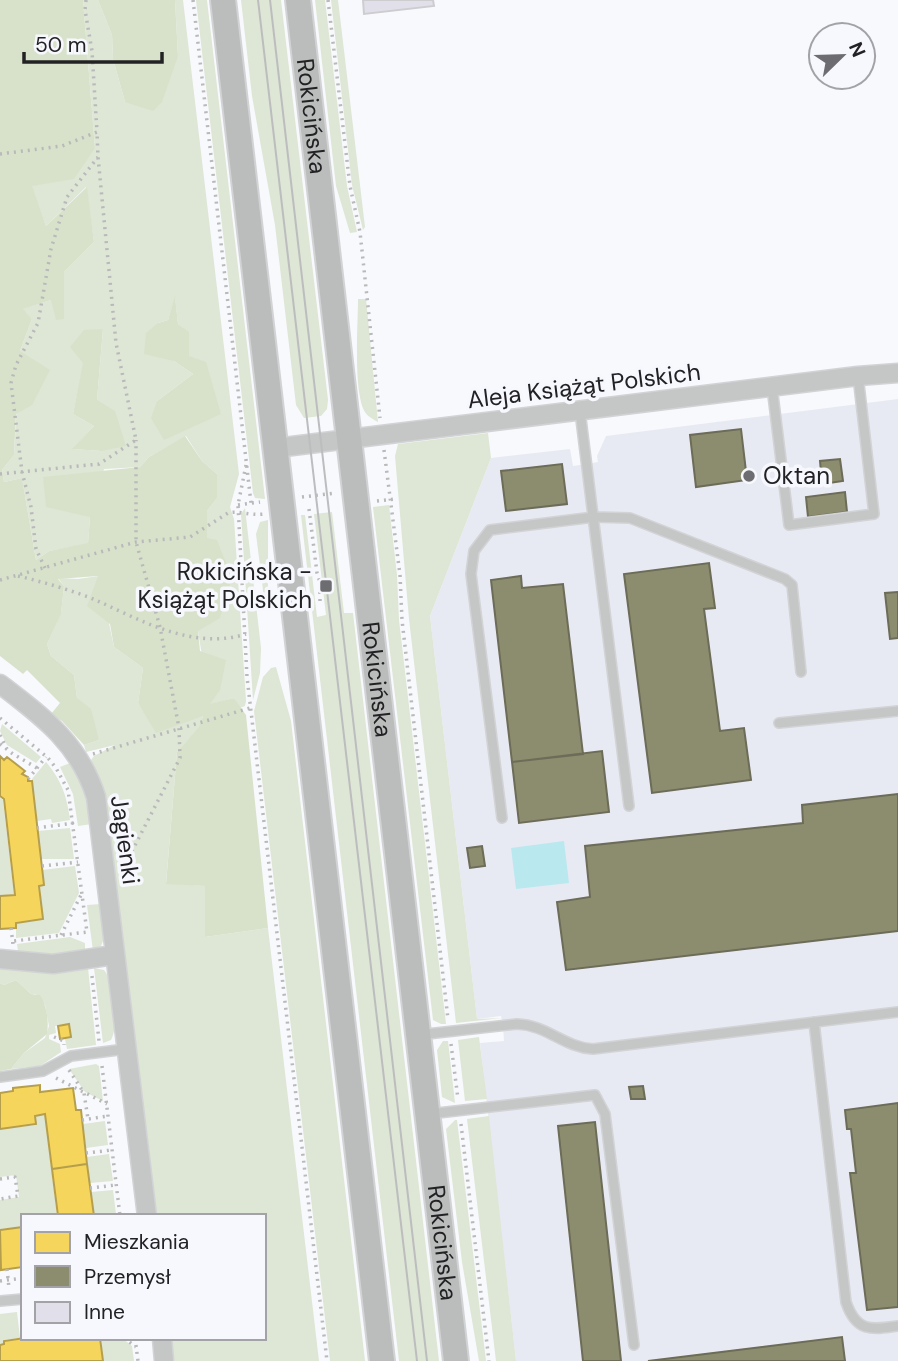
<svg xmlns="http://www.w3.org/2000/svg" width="898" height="1361" font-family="'DM Sans',sans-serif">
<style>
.built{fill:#e8eaf3}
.green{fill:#dee6d5;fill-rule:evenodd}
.forest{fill:#d8e2ca}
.water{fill:#bae8ef}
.homes{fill:#f6d55c;stroke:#b69f4c;stroke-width:2}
.industry{fill:#8c8c6e;stroke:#6c6c58;stroke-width:2}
.building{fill:#e1e0ea;stroke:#cdcdd0;stroke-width:2}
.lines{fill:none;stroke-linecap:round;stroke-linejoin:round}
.service-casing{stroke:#d2d3d5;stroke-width:12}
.minor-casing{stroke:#d2d3d5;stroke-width:21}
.secondary-casing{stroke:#d2d3d5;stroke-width:28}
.path{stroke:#b9b9ba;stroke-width:3.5;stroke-dasharray:2 5;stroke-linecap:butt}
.service{stroke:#c5c6c6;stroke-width:9}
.minor{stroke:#c5c6c6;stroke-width:18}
.secondary{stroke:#bbbcbc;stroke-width:24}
.tram{stroke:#bcbdbe;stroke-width:2}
.poi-dot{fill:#6d6d71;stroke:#f7f8fe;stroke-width:2.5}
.labels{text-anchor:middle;stroke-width:7;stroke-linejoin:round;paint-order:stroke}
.street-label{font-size:24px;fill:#222225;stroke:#f7f8fe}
.poi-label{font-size:24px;fill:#222225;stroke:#f7f8fe;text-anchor:start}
</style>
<rect width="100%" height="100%" fill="#f8f9fd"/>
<!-- built -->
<path class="built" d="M898 399V1361H516L480 1043 504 1041 503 1026 501 1016 477 1019 430 616 491 458 570 449 573 466 587 464 598 462 597 456 606 436Z"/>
<!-- green -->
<path class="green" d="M83 0H98L112 35 113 59 125 102 178 56 175 0H183L239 474 230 507 234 519 246 701 245 706 240 708 234 698 210 705 198 631 207 538V511L217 498V474L202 461 186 436 149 457 140 467 104 469 90 517 88 544 49 551 36 560 22 478 4 482 2 470 14 455 20 351 32 319 22 309 51 300 64 272 94 242 86 187 46 226 31 186 95 148ZM175 298 178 324 189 333V356L221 414 157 401 193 374 174 361 158 323 168 320ZM103 329 97 400 101 451 73 449 94 426 73 414 84 363Z
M196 0H207L265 499 255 498 253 493Z
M241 0H281L328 400 327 409 321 416 304 418 296 405 275 225 252 96Z
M315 0H325L347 186 357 232 350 233 336 186Z
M331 0H338L365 227 363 230 352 185Z
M358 299H366L378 422C373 419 368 417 365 412 353 393 358 324 358 299Z
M488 433 491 458 430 616 477 1019 502 1018 456 1023 409 619 395 456 398 444Z
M389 505 397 575 399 620 446 1024H441L433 1020 373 507Z
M245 508 261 648 260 673 253 700 241 514Z
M332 512 344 613H353L439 1361H399L301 515H305L317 617 326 615 314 514Z
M268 520V600L264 598 256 534 260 522Z
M99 576 114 647 143 668 138 703 157 732 203 715 200 727 177 752 166 883 205 886V937L268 928 319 1361H173L170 1338H264V1216H156L106 804 99 779 91 760 94 756 115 745 86 752 84 745 99 740 77 698 74 675 51 656 47 644 61 613 64 586 58 578 78 579Z
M276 667 291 721 365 1361H330L254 711 263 677 271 668Z
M2 724 41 757 36 763 7 745 0 731Z
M46 762C62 781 67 797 70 820L52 823 51 819 37 821 32 779Z
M70 763 74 764 88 798 92 824 78 826 73 794 60 767Z
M0 798 3 800 14 894 0 896Z
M70 828 74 859H41L38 831Z
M75 866 79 893 59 933 16 938V923L43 919 40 886 44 885 42 870Z
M101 904 105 936 101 946 93 951 87 905Z
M70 937 85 943V952L54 955 18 951 17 944Z
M0 968 54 972 88 968 96 1045 67 1049 65 1039 71 1037 70 1024 55 1026 56 1033 49 1035V1039L60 1044 61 1052 40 1066 11 1069 24 1053 45 1038 49 1026 45 1005 36 994H31L16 980 4 985 0 983Z
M94 968 104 970C114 982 119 1027 111 1040L103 1043Z
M479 1037 487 1099 465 1101 458 1040Z
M443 1041H448L455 1103 442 1097 437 1050Z
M96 1064 99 1066 103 1101 85 1092 69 1069Z
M45 1115 57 1216H23V1227L0 1229V1200L19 1197 16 1175 0 1177V1129L36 1125 35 1116Z
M489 1116 516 1361H496L467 1119Z
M455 1120H457L486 1361H479L462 1262 446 1129Z
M105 1121 108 1145 86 1148 83 1124Z
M109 1154 113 1181 90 1183 87 1157Z
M113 1190 116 1214 94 1216 91 1192Z
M17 1312 20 1338 3 1340V1344H0V1314Z
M101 1338H122L132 1346 134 1361H103Z"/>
<!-- forest -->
<path class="forest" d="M0 0H83L95 148 74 179 32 186 46 226 87 187 94 242 64 272V319L56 320 51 300 23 309 32 319 20 351 50 370 32 405 16 414 14 455 2 470 4 482 22 478 36 560 49 551 88 543 90 517 46 507 43 477 140 467 149 457 185 436 202 461 217 474V498L207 511V538L217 540 232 578 220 618 198 631 200 651 226 660 220 690 210 704 234 698 246 715 268 928 205 937V886L166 884 177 752 199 727 203 716 156 733 138 703 143 668 114 647 110 624 87 606 98 576 58 579 64 586 61 614 47 644 51 656 74 675 77 698 91 709 99 740 84 745 62 721 51 714 60 703 27 670 23 674 0 656Z
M98 0H175L178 56 162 102 153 111 125 102 113 59 112 35Z
M175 296 178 324 189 332V356L206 362 221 414 164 440 151 418 157 401 193 374 174 361 144 354 146 333 158 323 168 320Z
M103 329 97 400 115 411 126 446 101 451 72 449 94 426 73 414 83 363 70 347 84 330Z
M16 980 31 994 40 995C47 1006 49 1021 47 1034L24 1053 11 1069 0 1071V983L4 985Z"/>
<!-- water -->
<path class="water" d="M564 841 569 883 516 889 511 848Z"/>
<!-- homes -->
<path class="homes" d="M0 756 4 760 7 757 25 771 22 774 28 777V781H32L44 885 39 886 43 919 16 923V928L0 929V896L15 895 4 799 0 796Z
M69 1024 71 1037 60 1039 58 1026Z
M40 1085V1092L73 1088 76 1110H81L87 1164 52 1169 45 1114 35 1116 36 1124 0 1129V1093L13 1091V1088Z
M87 1164 94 1216H58L52 1169Z
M23 1227V1267L1 1270 0 1230Z
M25 1338H100L103 1361H0V1345L4 1344V1341Z"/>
<!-- industry -->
<path class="industry" d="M741 429 747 480 696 487 690 435Z
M840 459 843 481 822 484 820 461Z
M562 464 567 504 506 511 501 471Z
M845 492 847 512 808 517 806 497Z
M709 563 715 608 704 609 720 731 744 728 751 780 652 793 624 574Z
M521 576 522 588 563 584 583 754 512 762 491 580Z
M898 592V638L890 639 885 593Z
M602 751 609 812 519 823 512 762Z
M898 794V931L566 970 557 902 590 897 585 846 803 823 802 805Z
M482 846 485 866 470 868 467 848Z
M643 1086 645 1099H631L629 1087Z
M898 1103V1307L867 1310 850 1173H856L851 1129H847L845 1110Z
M595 1122 621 1361H583L558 1126Z
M842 1337 845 1361H648Z"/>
<!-- building -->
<path class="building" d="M363 0H433L434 6 364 14Z"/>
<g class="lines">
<defs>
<path id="service" d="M772 387 789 525 874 514 858 376
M580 411 629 806
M779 723 898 711
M502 818 471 574 474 551 490 530 594 517 630 518 785 579 792 585 801 672
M814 1022 846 1302C856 1332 871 1330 898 1326
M418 1035 517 1024C547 1025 563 1047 593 1049L898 1012
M0 1077 43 1071 71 1056 126 1049
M429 1114 595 1095 605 1114 634 1345
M0 1301 23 1299"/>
<path id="minor" d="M276 448 858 376 898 373
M0 684C43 717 79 743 96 797L147 1216
M0 959 53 964 114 955
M162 1338 164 1361"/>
<g id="secondary">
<path d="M223 0 382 1361"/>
<path id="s1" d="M298 0 456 1361"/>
</g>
</defs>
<!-- service casing -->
<use href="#service" class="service-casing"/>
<!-- minor casing -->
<use href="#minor" class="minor-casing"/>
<!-- secondary casing -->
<use href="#secondary" class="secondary-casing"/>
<!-- path -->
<path class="path" d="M193 0 251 503
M328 0 350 186 360 232 380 418
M0 154 62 146 97 132 92 51 85 10 86 0
M384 450 400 575 402 620 448 1019
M246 465 238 505 247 677 327 1361
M0 474 99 464 136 440 116 343 98 157 97 132
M302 497 336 493
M377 501 396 499
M238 505 260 502
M309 509 317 573 320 582V606
M45 568 36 549 31 507 22 472 11 383 16 365 38 323 51 249 67 197 98 157
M18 576C43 582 67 589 91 598 139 619 192 651 246 634
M0 580 136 542 190 537 228 513C239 510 249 516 264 514
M0 718 48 758 56 768 68 790 87 932 14 941
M0 735 7 749
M0 744 13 754 37 768
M93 754 250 708
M28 779 46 757
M37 828 74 823
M122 861 130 855 180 758 179 728 160 627 136 542V440
M42 866 78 862
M11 928 13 944
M61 935 82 893
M92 976 99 1041
M54 1037 64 1041V1045
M451 1044 458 1099
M102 1066 120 1216
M69 1070 84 1093 88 1119
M56 1078 107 1104
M82 1120 108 1116
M461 1124 489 1361
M86 1153 112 1150
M0 1179 15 1177 18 1196 0 1199
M90 1188 116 1185
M7 1269 9 1288
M0 1281 23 1278
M124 1338 136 1347
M135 1338 138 1361"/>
<!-- service -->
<use href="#service" class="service"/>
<!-- minor -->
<use href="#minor" class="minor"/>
<!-- secondary -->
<use href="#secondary" class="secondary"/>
<!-- tram -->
<path class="tram" d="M258 0 417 1361
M270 0 427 1361"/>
</g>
<!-- markers -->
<g class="poi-dot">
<circle cx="749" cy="476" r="7"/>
<rect x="319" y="579" width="14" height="14" rx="3.5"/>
</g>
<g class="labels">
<!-- street labels -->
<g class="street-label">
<text dy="8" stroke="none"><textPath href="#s1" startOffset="117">Rokicińska</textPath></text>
<text transform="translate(584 386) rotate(-7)" y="8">Aleja Książąt Polskich</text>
<text dy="8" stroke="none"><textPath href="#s1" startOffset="684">Rokicińska</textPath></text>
<text transform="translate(125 840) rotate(82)" y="8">Jagienki</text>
<text dy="8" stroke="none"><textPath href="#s1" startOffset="1251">Rokicińska</textPath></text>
</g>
<!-- poi labels -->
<g class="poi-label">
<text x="763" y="484">Oktan</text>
<text x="312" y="580" text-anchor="end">Rokicińska -<tspan x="312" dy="28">Książąt Polskich</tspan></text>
</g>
</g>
<!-- legend -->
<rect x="21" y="1214" width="245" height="126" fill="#f7f8fe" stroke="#a2a2a7" stroke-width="2"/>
<rect x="35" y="1232" width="35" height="21" fill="#f6d55c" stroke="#a2a2a7" stroke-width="2"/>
<text x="84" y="1249" font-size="21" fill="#222225">Mieszkania</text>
<rect x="35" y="1266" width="35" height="21" fill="#8c8c6e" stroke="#a2a2a7" stroke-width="2"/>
<text x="84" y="1284" font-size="21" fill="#222225">Przemysł</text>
<rect x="35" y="1302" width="35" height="21" fill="#e1e0ea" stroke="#a2a2a7" stroke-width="2"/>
<text x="84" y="1319" font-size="21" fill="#222225">Inne</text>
<!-- north arrow -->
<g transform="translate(842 56) rotate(67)"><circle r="33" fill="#f7f8fe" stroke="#a2a2a7" stroke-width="2"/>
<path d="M0-5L12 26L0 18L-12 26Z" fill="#6d6d71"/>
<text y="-10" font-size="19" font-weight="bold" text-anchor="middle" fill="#222225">N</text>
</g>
<!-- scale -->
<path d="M24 52v10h138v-10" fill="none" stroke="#222225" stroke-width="3.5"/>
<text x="35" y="52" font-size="21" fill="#222225" stroke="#f7f8fe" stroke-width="5" paint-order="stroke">50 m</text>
</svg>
